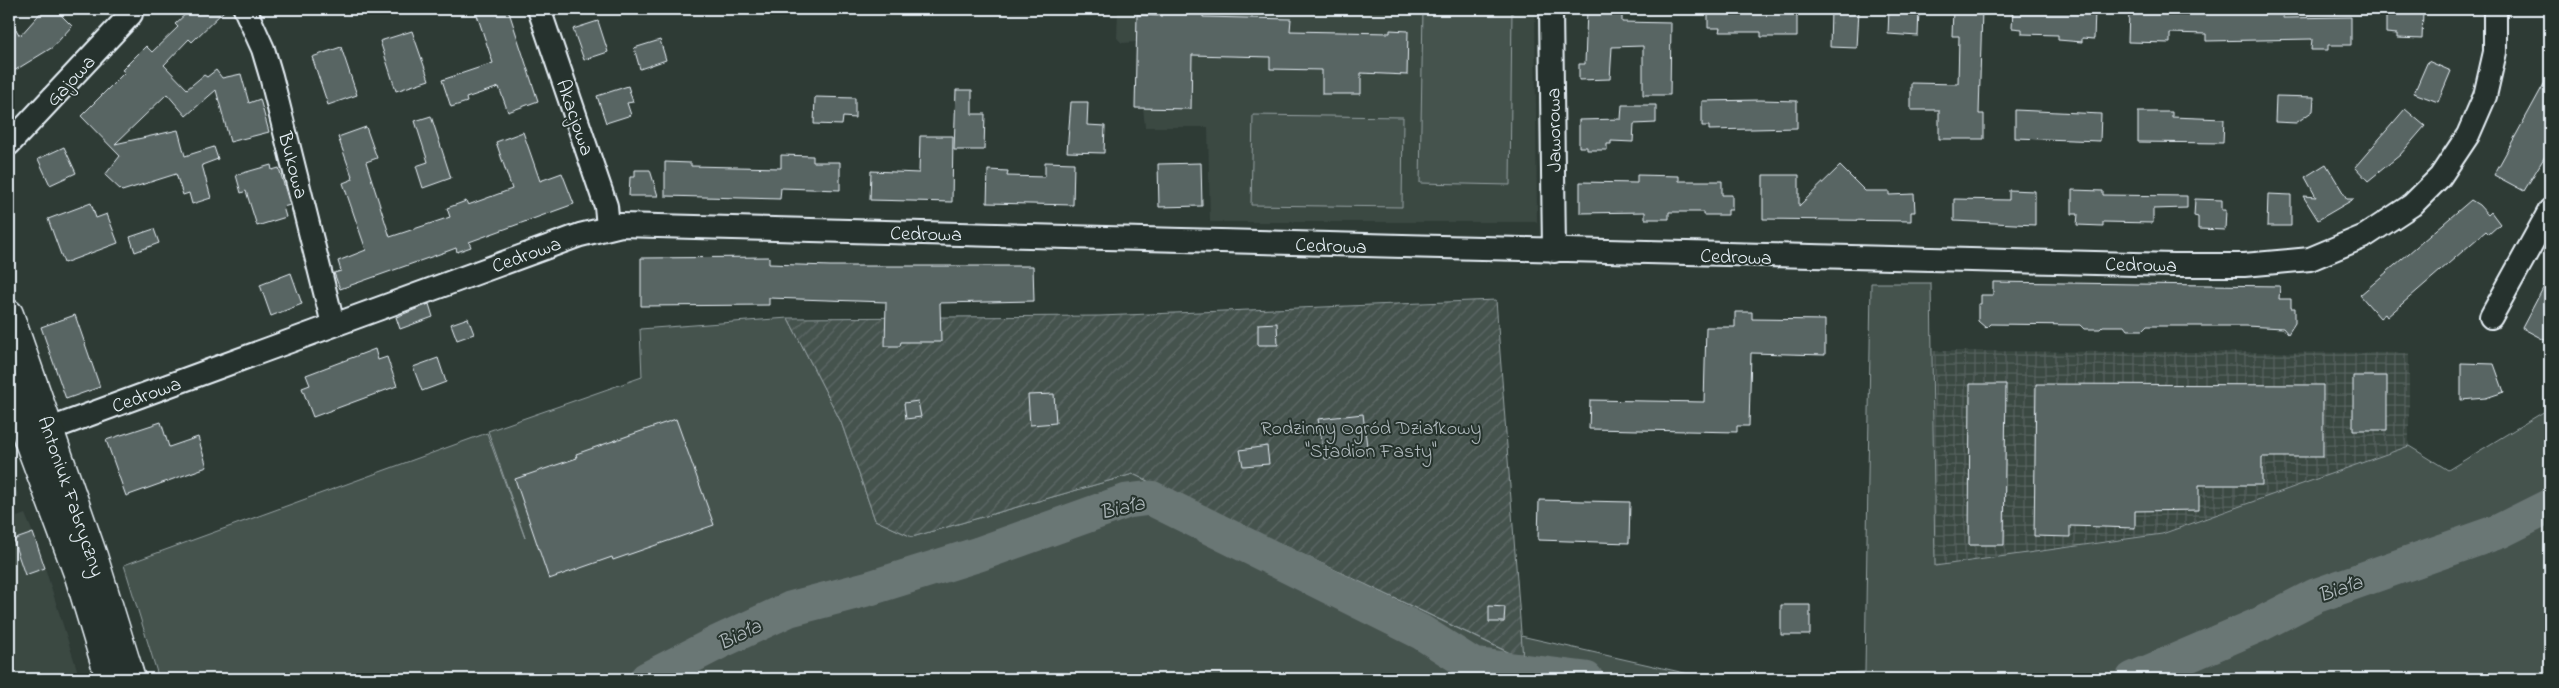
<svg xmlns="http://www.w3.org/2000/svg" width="2559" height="688" font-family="'Indie Flower',sans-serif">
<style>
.built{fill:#3b4843}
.industrial{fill:url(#industrial-grid)}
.grass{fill:#45524e;stroke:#96a2a3}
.garden{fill:url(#garden-furrows);stroke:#96a2a3}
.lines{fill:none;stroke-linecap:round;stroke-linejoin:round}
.river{stroke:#6b7775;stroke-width:35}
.building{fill:#596563;stroke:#e8f1f8}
.minor-casing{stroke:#e8f1f8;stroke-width:26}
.major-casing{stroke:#e8f1f8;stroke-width:31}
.minor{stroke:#26332d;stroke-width:22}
.major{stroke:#26332d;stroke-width:28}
.labels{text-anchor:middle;stroke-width:4;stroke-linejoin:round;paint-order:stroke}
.street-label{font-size:20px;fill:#e8f1f8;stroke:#26332d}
.park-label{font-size:20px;fill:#afb9bc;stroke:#26332d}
.water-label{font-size:21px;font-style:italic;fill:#b0babd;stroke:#26332d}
</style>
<defs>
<pattern id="industrial-grid" width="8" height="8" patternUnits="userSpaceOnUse" patternTransform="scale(1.25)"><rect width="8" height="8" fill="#3b4843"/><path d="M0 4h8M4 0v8" fill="none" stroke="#57635f"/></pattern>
<pattern id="garden-furrows" width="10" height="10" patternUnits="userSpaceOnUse" patternTransform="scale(1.25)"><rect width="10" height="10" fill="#45524e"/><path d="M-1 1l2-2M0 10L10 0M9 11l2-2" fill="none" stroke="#606b68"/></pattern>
</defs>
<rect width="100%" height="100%" fill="#2e3b35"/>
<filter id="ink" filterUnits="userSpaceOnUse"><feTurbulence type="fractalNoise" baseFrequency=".02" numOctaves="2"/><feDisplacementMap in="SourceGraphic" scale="10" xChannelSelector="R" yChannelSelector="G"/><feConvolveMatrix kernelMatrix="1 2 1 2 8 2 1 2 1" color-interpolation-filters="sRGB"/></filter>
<g filter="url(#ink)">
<!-- built -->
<path class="built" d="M1118 9H1535L1537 222H1210L1208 127H1145L1143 108H1135L1136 42 1122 43 1117 38Z
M9 470 19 497 10 501 17 517 25 514 33 533 13 540 25 574 45 568 80 679H9Z"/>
<!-- industrial -->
<path class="industrial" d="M1933 351 2409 353V446L2162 534 1935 566Z"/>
<!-- grass -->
<path class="grass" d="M1423 9H1512L1510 185 1420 183Z
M1253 115 1403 117 1402 207 1251 205Z
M1871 283H1931L1935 566 2162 534 2409 446 2448 470 2550 408V679H159L124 565 487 433 525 538 488 431 642 377 640 329 788 318 841 422 875 520 912 537 1133 474 1522 659 1521 636 1711 679 1865 672Z"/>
<!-- garden -->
<path class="garden" d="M1496 300 1523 659 1133 474 912 537 875 520 841 422 788 318 1100 316Z"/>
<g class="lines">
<!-- river -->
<path class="river" d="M647 679 719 642 790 609 870 588 979 554 1127 501 1151 498 1421 632 1473 665 1586 679
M2133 679 2261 624 2315 596 2500 531 2550 506"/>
</g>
<!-- building -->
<path class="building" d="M44 9H55L72 26 53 47 9 74V18L20 36Z
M191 9H226L192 42 189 39 164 65 187 89 204 75 207 77 216 70 222 78 241 74 249 103 260 99 269 132 230 142 216 90 186 116 167 94 115 144 178 130 185 156 214 147 218 159 202 165 211 198 192 204 189 193 183 195 176 174 122 191 105 175 120 156 81 116 125 72 122 70 146 46 152 52 178 27 175 24Z
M475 9H508L538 101 508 112 499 87 466 98 467 102 451 107 442 80 493 63Z
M1163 9H1203V17L1291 19 1290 31 1390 33V30L1408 31 1407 75 1361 73V94H1322V70L1270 69V57L1192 55 1191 109 1135 108 1137 15 1162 16Z
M1587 9H1622V22L1671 23 1670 95H1643V46L1612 47 1610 79 1579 80V64H1585Z
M1708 9H1797V37H1761V32H1719L1720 28H1708Z
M1831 9 1859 10 1857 48 1830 47Z
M1889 9H1919L1918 36 1888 34Z
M1953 9H1982L1979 114H1984V139H1939V110H1911V83L1958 84 1959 36H1952Z
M2013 9 2095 10 2094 39 2082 38V42L2058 40V35L2022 34V29L2012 28Z
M2195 9 2283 11V18L2351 17V45H2328V50H2311L2312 39 2206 41V34L2170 33V43L2128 42 2129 10 2195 12Z
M2386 12 2423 13 2422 39 2397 38V34L2386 33Z
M598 21 608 52 584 60 573 29Z
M412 31 429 80 396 91 380 41Z
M660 40 666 60 640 69 634 48Z
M341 47 357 95 328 105 312 57Z
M2428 61 2451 71 2438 102 2414 93Z
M2550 73V148L2524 191 2494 175Z
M628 86 633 102 627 103 631 115 606 123 597 96Z
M956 90H972V114H985L984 150H954Z
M2276 96 2314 97 2313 111 2296 123 2275 122Z
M815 97 855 98V118L843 117 842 125 814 124Z
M1761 100 1797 101V128L1709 130V126H1702V101Z
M1071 102H1088L1087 125 1105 126 1104 153 1067 152Z
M1622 105H1656V123L1634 124 1633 142 1611 141V144H1607V150H1587V147H1579V120L1621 119Z
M2405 109 2425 126 2400 155 2368 181 2355 167Z
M2015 110 2101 114 2100 141 2015 138Z
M2138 112H2172V117L2224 119 2223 143 2138 142Z
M431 116 451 178 423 188 416 166 428 162 415 121Z
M366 127 377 158 366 162 390 237 450 217 447 208 466 201 468 205 512 189 496 142 523 132 540 181 562 173 574 204 469 242 471 247 457 252 456 248 448 251 340 289 334 273 341 271 338 261 366 250 343 183 353 179 338 137Z
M920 136H953L952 202 870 200 871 171 919 173Z
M64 147 76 173 50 185 38 159Z
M781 155 813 156V162H840V190L781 188 780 199 665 196V162L691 163V166L781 168Z
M1045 162 1074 163 1073 205 987 203 988 170 1008 171 1007 176 1045 177Z
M1201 163 1202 206 1159 207 1158 164Z
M2326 164 2347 199H2354L2318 220 2303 196 2316 197 2305 177Z
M271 165 272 170 279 168 290 205 283 207 286 217 257 226 246 191 241 193 236 175Z
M1840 166 1865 191H1889V195L1914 194 1915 212H1911V221L1763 219V175H1799V206Z
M635 170H650L658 196H629L630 177H635Z
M1637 175 1679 176V181H1722V195H1732V210H1728V215H1703V212H1669V219H1645V212L1580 213V182L1637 183Z
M2009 190 2035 191V225L1954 221V199L2009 200Z
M2072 190 2103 191V195L2187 196V208L2153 209V223L2103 222V226L2077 225 2078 214H2072Z
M2268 194 2291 195V226H2267Z
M2195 199 2222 200V210H2226L2225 230 2198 229V217L2194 216Z
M2471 200 2479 205 2488 215 2491 212 2500 224 2489 234 2486 231 2387 317 2385 314 2380 318 2360 295Z
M91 203 96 218 107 214 118 243 64 263 48 219Z
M154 229 159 243 135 252 130 237Z
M769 257V264L830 266H1033L1034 301 940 303 941 342H901L900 346H885L886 302 769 298V305L641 306V258Z
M291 273 302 304 271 316 260 285Z
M2550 275V343L2522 328Z
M1993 282 2280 286 2279 299H2291V308H2295V323L2288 334 2283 328 2246 326H2147L2143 330H2128L2125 326H2103L2100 329H2084L2080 325 1990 324 1986 328 1978 321V304H1981V295H1993Z
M429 304 433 317 400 329 396 317Z
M1735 312H1752V319L1825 320V355L1751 353 1749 426H1737V432L1589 429 1590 400 1704 402 1706 327H1735Z
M75 315 100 387 66 399 41 327Z
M468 318 474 334 457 340 451 324Z
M1277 323 1278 345H1258V324Z
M375 349 378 360 387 357 397 386 313 417 302 388 310 385 306 375Z
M438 358 446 382 422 391 413 367Z
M2461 363 2494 364 2504 392 2486 398 2461 400Z
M2353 376H2387V430H2353Z
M1970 384H2006L2004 545H1969Z
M2036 384 2323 385V457H2262V485H2199V510L2135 511V528L2070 526V537L2034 536Z
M1054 394 1056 423 1030 425 1028 395Z
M918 401 921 417 906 419 904 403Z
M1363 414 1368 454 1325 459 1318 419Z
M676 419 714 525 613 560 612 557 549 579 515 479 577 458 576 454Z
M161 422 169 447 198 437 207 467 126 496 106 440Z
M1267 446 1269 464 1243 466 1240 450Z
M1539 500 1630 502 1629 543 1538 540Z
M33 533 45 568 25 575 13 540Z
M1781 605H1810V635H1781Z
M1489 606 1505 607 1504 622H1489Z"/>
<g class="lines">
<defs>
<path id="minor" d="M245 9 263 49 271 76 333 324
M539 9 606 206 608 227
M1551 9 1554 251
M9 144 131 14
M2491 317 2550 210
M50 429 580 235 621 225C1139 238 1656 254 2174 265H2244L2310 259 2365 236 2412 205 2440 177 2468 135 2485 96 2495 52V9"/>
<path id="major" d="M9 314 93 556 131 679
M9 388 79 576 110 679"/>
</defs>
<!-- minor casing -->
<use href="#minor" class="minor-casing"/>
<!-- major casing -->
<use href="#major" class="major-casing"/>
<!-- minor -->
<use href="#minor" class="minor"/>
<!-- major -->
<use href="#major" class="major"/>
</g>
</g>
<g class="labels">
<!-- street labels -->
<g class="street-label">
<text transform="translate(70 80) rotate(-47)" y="7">Gajowa</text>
<text transform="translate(576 117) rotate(71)" y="7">Akacjowa</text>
<text transform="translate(1553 130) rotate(-91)" y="7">Jaworowa</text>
<text transform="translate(294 165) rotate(75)" y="7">Bukowa</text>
<text transform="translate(926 233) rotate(1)" y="7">Cedrowa</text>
<text transform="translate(1331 245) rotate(2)" y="7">Cedrowa</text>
<text transform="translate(526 254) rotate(-20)" y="7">Cedrowa</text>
<text transform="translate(1736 256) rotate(2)" y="7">Cedrowa</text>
<text transform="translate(2141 264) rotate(1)" y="7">Cedrowa</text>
<text transform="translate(146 394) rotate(-20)" y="7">Cedrowa</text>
<text transform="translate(72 496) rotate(71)" y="7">Antoniuk Fabryczny</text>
</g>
<!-- park labels -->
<g class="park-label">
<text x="1371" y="434">Rodzinny Ogród Działkowy<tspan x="1371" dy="23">"Stadion Fasty"</tspan></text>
</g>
<!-- water labels -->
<g class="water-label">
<text transform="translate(1122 507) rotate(-13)" y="7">Biała</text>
<text transform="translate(2340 588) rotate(-20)" y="7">Biała</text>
<text transform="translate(739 634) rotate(-26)" y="7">Biała</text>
</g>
</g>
<!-- margin -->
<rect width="2559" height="688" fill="none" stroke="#26332d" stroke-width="30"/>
<rect x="15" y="15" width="2529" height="658" fill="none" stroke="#e8f1f8" stroke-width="2" filter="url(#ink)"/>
</svg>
